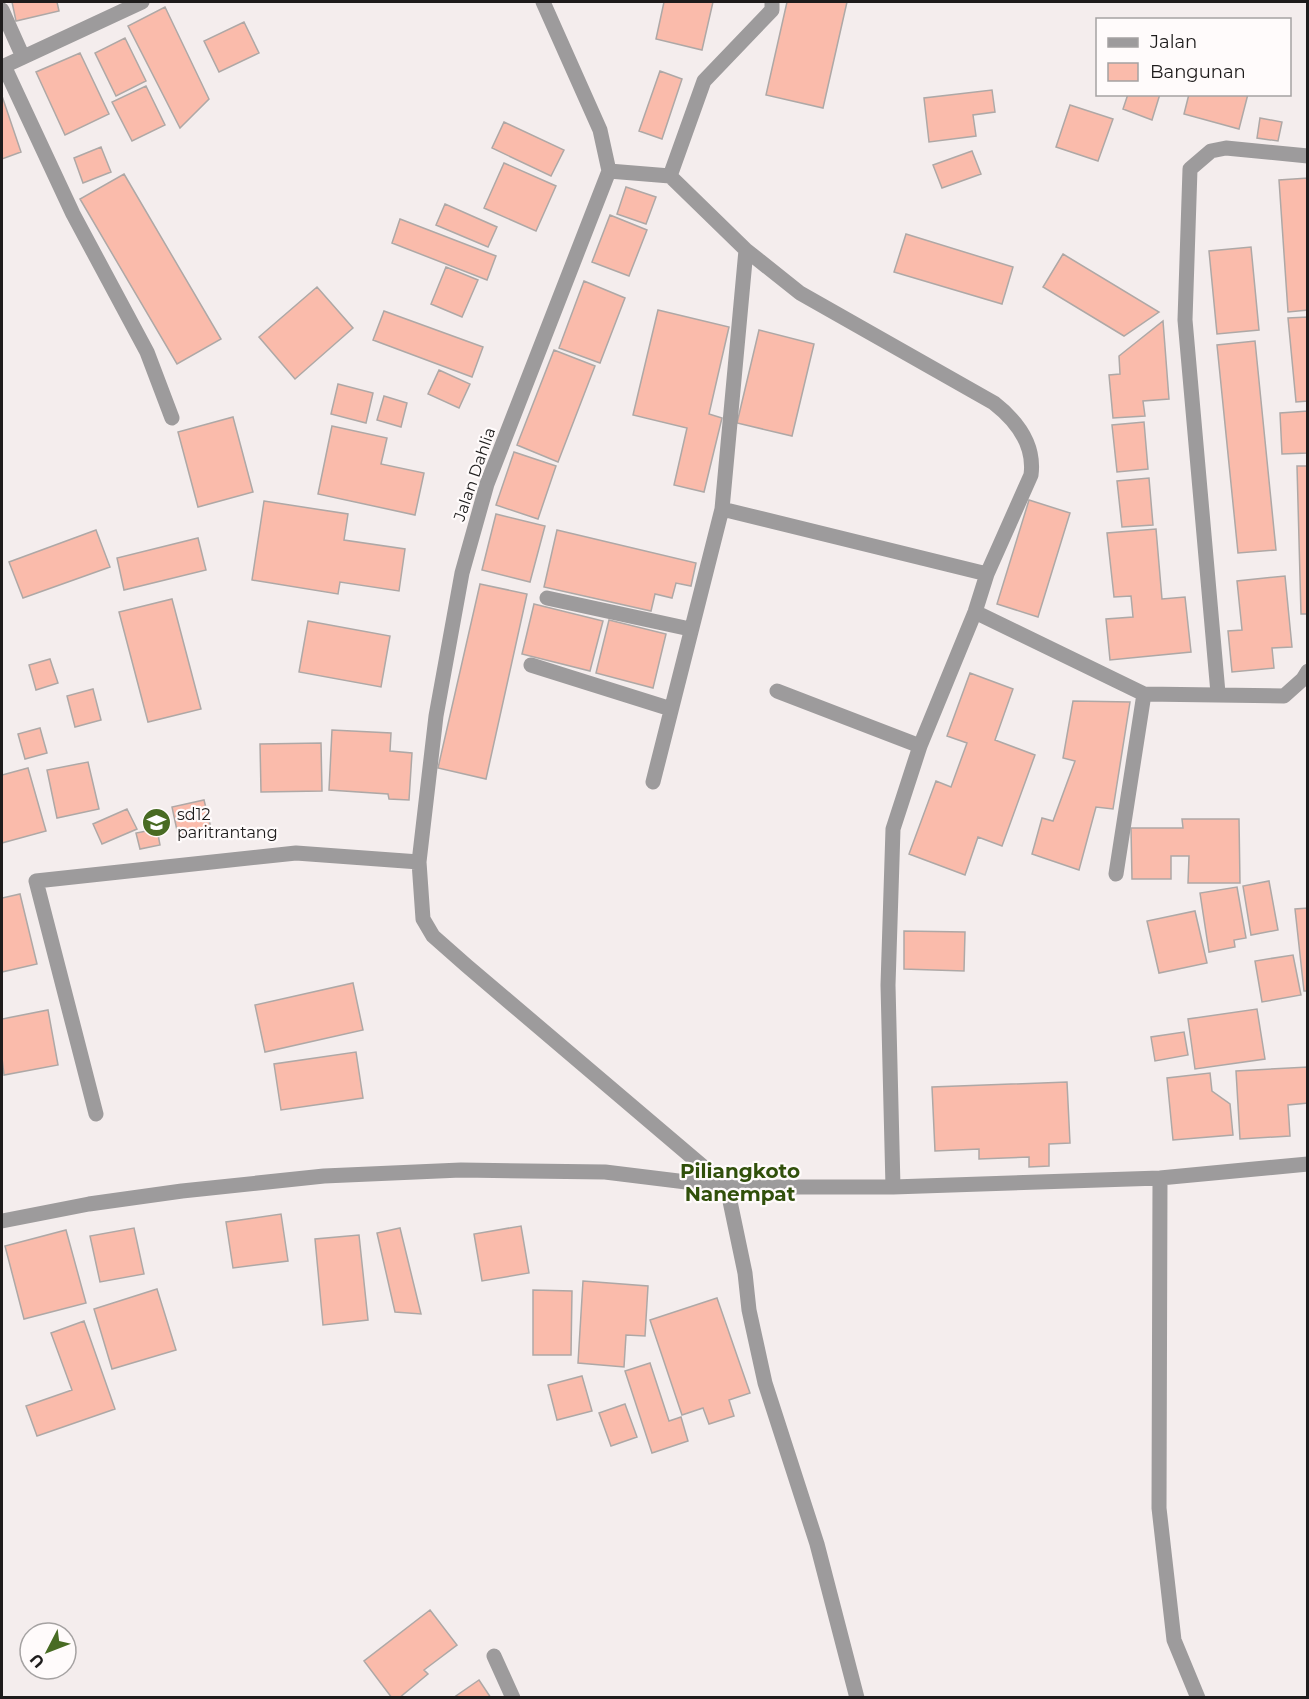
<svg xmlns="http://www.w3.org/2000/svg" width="1309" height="1699" font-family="Montserrat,sans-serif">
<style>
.building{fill:#fabbab;stroke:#aea8a6;stroke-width:1.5}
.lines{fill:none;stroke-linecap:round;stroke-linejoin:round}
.minor{stroke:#9d9b9c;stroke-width:15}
.labels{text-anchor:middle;stroke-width:4.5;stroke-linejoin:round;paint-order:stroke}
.street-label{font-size:16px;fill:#1e1c1c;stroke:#fffbfb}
.poi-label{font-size:16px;fill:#1e1c1c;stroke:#fffbfb;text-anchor:start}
.quarter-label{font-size:20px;font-weight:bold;fill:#31500b;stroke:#fffbfb}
</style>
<rect width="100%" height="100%" fill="#f4eded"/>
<!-- building -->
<path class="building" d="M12 2H57L59 11 16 21Z
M664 2H713L702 50 656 39Z
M787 2H847L823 108 766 95Z
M165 7 209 99 180 128 128 26Z
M244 22 259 53 219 72 204 41Z
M125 38 146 81 116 96 95 53Z
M80 53 109 114 65 135 36 72Z
M660 71 682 79 662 139 639 131Z
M146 86 165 125 132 141 112 102Z
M992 90 995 112 973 115 976 136 929 142 924 98Z
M1128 94H1160L1152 120 1123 109Z
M1189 94H1248L1239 129 1184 114Z
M2 96 21 152 2 159Z
M1070 105 1113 119 1098 161 1056 147Z
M1260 118 1282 122 1278 141 1257 138Z
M504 122 564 150 551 176 492 148Z
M101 147 111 172 83 183 74 158Z
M972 151 981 174 942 188 933 165Z
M504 163 556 186 536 231 484 208Z
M124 174 221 339 177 364 80 199Z
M1308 178V310L1288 312 1279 180Z
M626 187 656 197 646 224 617 214Z
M445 204 497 227 488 247 436 225Z
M610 215 647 230 629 276 592 262Z
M400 219 496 256 487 280 392 243Z
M906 234 1013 267 1002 304 894 272Z
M1251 247 1259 330 1217 334 1209 251Z
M1063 254 1159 312 1124 336 1043 287Z
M446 267 478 280 462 317 431 304Z
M584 281 625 298 600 363 559 348Z
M317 287 353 328 295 379 259 337Z
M658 310 729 327 709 414 722 418 704 492 674 485 687 428 633 415Z
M384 311 483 347 472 377 373 340Z
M1308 317V401L1296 402 1288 318Z
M1163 321 1169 399 1143 401 1145 416 1113 418 1109 375 1120 374 1119 356Z
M759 330 814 344 792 436 737 423Z
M1255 341 1276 550 1238 553 1217 345Z
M554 350 595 366 558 462 517 445Z
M439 370 470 384 459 408 428 394Z
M338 384 373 393 366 423 331 414Z
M384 396 407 403 401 427 377 420Z
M1308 411V453L1282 454 1280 413Z
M233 417 253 492 198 507 178 432Z
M1144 422 1148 469 1117 472 1112 425Z
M332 426 387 438 381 464 424 473 415 515 318 494Z
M514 452 556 466 538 519 496 505Z
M1297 466H1308V614H1301Z
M1149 478 1153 525 1122 527 1117 481Z
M1029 500 1070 513 1038 617 997 604Z
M264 501 348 514 344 540 405 549 399 591 340 582 338 594 252 580Z
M496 514 545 526 530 582 482 570Z
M1156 529 1162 599 1185 597 1191 652 1110 660 1106 619 1133 617 1131 596 1114 597 1107 533Z
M96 530 110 567 23 598 9 562Z
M557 530 696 563 691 586 676 583 672 598 655 594 651 611 544 587Z
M198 538 206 570 124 590 117 558Z
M1285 576 1292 647 1272 648 1274 668 1232 672 1228 631 1242 630 1237 581Z
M480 584 527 594 486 779 438 768Z
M172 599 201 709 148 722 119 612Z
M534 604 603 621 590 671 522 654Z
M609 620 666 634 653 688 596 673Z
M308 621 390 636 381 687 299 672Z
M50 659 58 683 36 690 29 665Z
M970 673 1013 689 995 740 1035 755 1002 846 978 837 965 875 909 854 936 781 951 787 967 743 947 736Z
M93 689 101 720 75 727 67 696Z
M1073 701 1130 702 1113 809 1096 807 1079 870 1032 854 1042 818 1053 821 1075 761 1063 758Z
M40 728 47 753 25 759 18 734Z
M332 730 391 733 390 751 412 753 409 800 389 799 388 794 329 790Z
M321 743 322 791 261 792 260 744Z
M88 762 99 809 57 818 47 770Z
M28 768 46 831 2 843V775Z
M204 800 211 828 178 835 172 807Z
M127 809 137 829 102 844 93 824Z
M1182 819H1239L1240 883H1188L1189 856H1171V879H1132L1131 828H1183Z
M157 829 160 845 140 849 136 833Z
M1269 881 1278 930 1251 935 1243 886Z
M1237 887 1246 938 1234 940 1235 947 1209 952 1200 893Z
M20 894 37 964 2 972V898Z
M1308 908V991H1304L1295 909Z
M1195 911 1207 963 1159 973 1147 921Z
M904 931 965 932 964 971 904 969Z
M1293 955 1301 995 1262 1002 1255 961Z
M353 983 363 1030 265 1052 255 1005Z
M1257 1009 1265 1059 1195 1069 1188 1019Z
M48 1010 58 1065 4 1075 2 1058V1019Z
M1184 1032 1188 1055 1155 1061 1151 1037Z
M356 1052 363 1098 281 1110 274 1064Z
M1308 1067V1103L1288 1105 1290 1136 1240 1139 1236 1071Z
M1210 1073 1212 1091 1230 1104 1233 1135 1173 1140 1167 1078Z
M1067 1082 1070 1143 1049 1144V1166L1029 1167V1157L979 1159V1149L935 1151 932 1087Z
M281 1214 288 1261 233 1268 226 1222Z
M521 1226 529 1273 482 1281 474 1234Z
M134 1228 144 1274 100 1282 90 1236Z
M400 1228 421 1314 395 1312 377 1233Z
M66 1230 86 1303 24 1319 5 1246Z
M359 1235 368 1320 323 1325 315 1239Z
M583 1281 648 1286 645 1336 626 1335 624 1367 578 1363Z
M157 1289 176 1350 112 1369 94 1309Z
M533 1290 572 1291 571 1355H533Z
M717 1298 750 1393 729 1400 734 1416 709 1424 703 1408 682 1415 650 1320Z
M84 1321 115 1409 37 1436 26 1406 72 1390 51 1333Z
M650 1363 669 1421 681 1417 688 1441 652 1453 625 1371Z
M582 1376 592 1411 557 1420 548 1385Z
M625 1404 637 1437 611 1446 599 1413Z
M430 1610 457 1645 424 1670 428 1674 399 1698H392L364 1661Z
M479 1680 491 1698H453Z"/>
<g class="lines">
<!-- minor -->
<path class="minor" d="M543 2 600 130 609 171 487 484 462 573 436 716 419 862 423 919 433 936 467 966 727 1187 745 1273 749 1310 765 1383 817 1544 857 1698
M2 10 23 57
M4 66 73 214 147 352 172 418
M2 67 142 2
M609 171 670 176 746 250 800 293 994 403C1017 421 1035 445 1031 475L987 574 975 612 920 746 893 829 888 985 893 1187
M670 176 704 81 772 10V2
M722 509 987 574
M547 598 690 629
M975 612 1144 694 1284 696 1303 679 1308 671
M531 665 671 709
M777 691 920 746
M1218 693 1185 320 1190 169 1211 151 1226 148 1308 156
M653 782 722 509 746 250
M1116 874 1144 694
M96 1114 36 881 296 853 419 862
M1160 1178 1159 1508 1174 1640 1198 1698
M2 1221 89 1204 182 1191 324 1176 461 1170 605 1172 727 1187H893L1160 1178 1308 1164
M494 1656 513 1698"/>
</g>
<!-- icons -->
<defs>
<symbol id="school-disc" viewBox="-11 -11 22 22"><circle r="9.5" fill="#486b23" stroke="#fffbfb"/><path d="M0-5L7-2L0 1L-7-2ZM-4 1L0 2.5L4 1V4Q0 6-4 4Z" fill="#fff"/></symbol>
</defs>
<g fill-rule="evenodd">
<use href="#school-disc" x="140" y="806" width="33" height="33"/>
</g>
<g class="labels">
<!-- street labels -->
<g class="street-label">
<text transform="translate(474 474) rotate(-71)" y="6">Jalan Dahlia</text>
</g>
<!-- poi labels -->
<g class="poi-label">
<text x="177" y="820">sd12<tspan x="177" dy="18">paritrantang</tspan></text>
</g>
<!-- quarter labels -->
<g class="quarter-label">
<text x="740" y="1178">Piliangkoto<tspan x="740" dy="23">Nanempat</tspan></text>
</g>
</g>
<!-- border -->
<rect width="1309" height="1699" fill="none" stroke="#1e1c1c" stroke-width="6"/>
<!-- legend -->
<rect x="1096" y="18" width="195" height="78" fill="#fffbfb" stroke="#a5a2a2" stroke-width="1.5"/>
<rect x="1108" y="38" width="30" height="9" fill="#9d9b9c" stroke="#a5a2a2" stroke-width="1.5"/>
<text x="1150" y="48" font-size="18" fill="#1e1c1c">Jalan</text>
<rect x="1108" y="63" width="30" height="18" fill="#fabbab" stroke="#a5a2a2" stroke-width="1.5"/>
<text x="1150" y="78" font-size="18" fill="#1e1c1c">Bangunan</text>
<!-- north arrow -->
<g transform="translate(48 1651) rotate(228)"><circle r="28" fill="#fffbfb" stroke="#a5a2a2" stroke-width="1.5"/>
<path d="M0-4.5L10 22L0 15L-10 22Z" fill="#486b23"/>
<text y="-9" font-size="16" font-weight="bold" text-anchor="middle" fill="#1e1c1c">U</text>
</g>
</svg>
